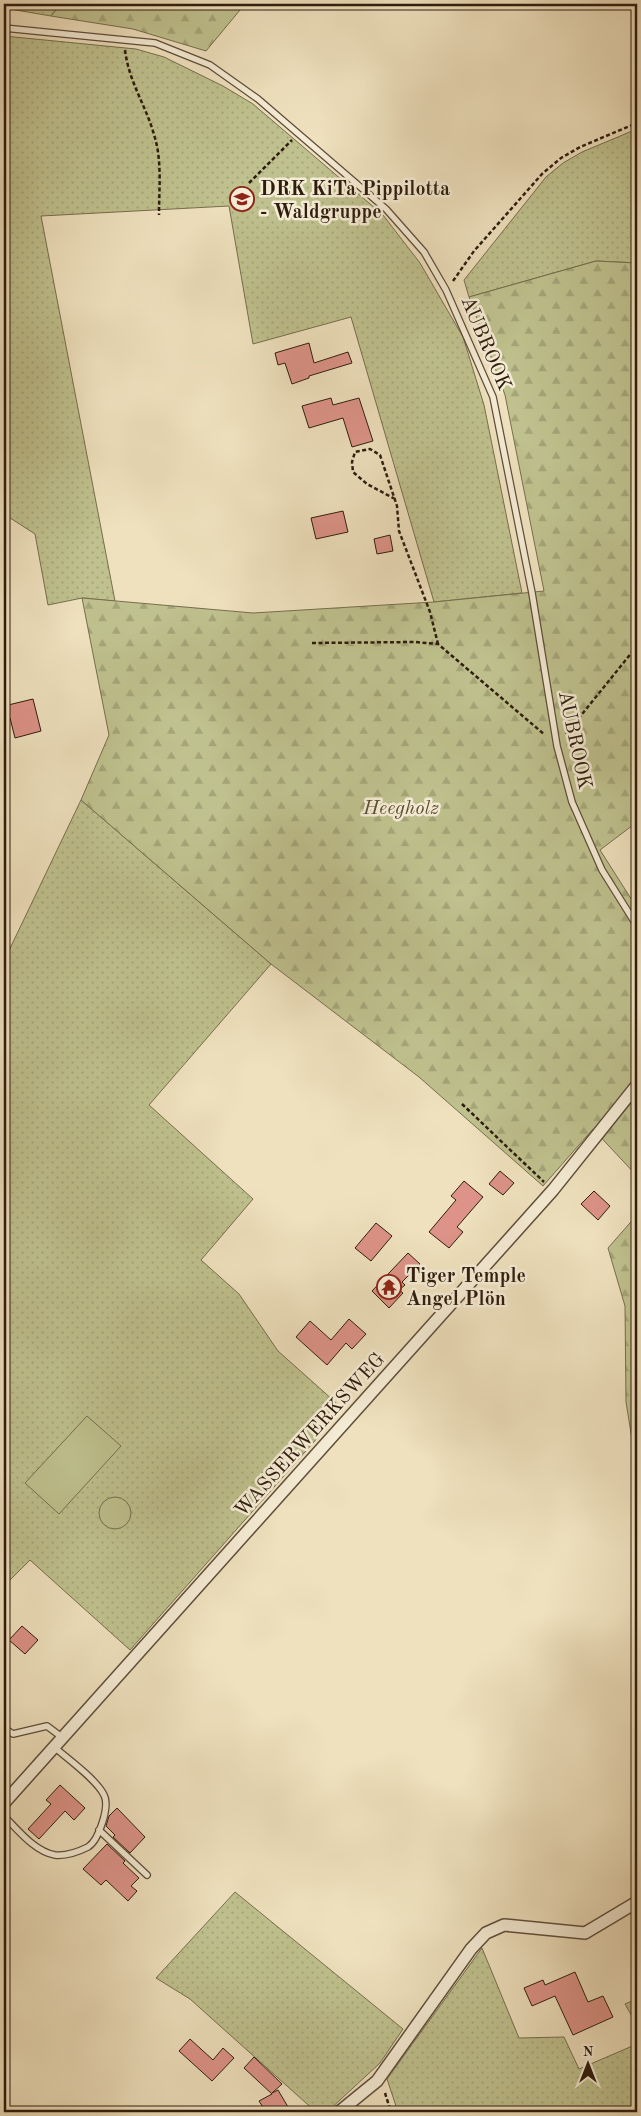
<svg xmlns="http://www.w3.org/2000/svg" width="641" height="2116" font-family="'Old Standard TT',serif">
<style>
.grass{fill:url(#grass-dots);stroke:#766e4e}
.forest{fill:url(#forest-firs);stroke:#766e4e}
.pitch{fill:#bfc18e;stroke:#766e4e}
.building{fill:#dd9388;stroke:#2e1c0e}
.lines{fill:none;stroke-linecap:round;stroke-linejoin:round}
.service-casing{stroke:#5e4d3a;stroke-width:8}
.minor-casing{stroke:#5e4d3a;stroke-width:14}
.path{stroke:#2e1c0e;stroke-width:2.5;stroke-dasharray:4 2.5;stroke-linecap:butt}
.service{stroke:#f5ecd5;stroke-width:5.5}
.minor{stroke:#f5ecd5;stroke-width:11}
.labels{text-anchor:middle;stroke-width:5;stroke-linejoin:round;paint-order:stroke}
.poi-label{font-size:20px;font-weight:bold;fill:#2e1c0e;stroke:#f5ecd5;text-anchor:start}
.street-label{font-size:20px;fill:#2e1c0e;stroke:#f5ecd5}
.park-label{font-size:20px;font-style:italic;fill:#5a4e34;stroke:#f5ecd5}
</style>
<defs>
<pattern id="grass-dots" width="8" height="8" patternUnits="userSpaceOnUse" patternTransform="scale(1.25)"><rect width="8" height="8" fill="#bfc18e"/><path d="M2 2h.1M6 6h.1" fill="none" stroke="#a4a579" stroke-width="1.8" stroke-linecap="round"/></pattern>
<pattern id="forest-firs" width="22" height="20" patternUnits="userSpaceOnUse" patternTransform="scale(1.25)"><rect width="22" height="20" fill="#bfc18e"/><path d="M5 1l3.5 6h-7zM16 11l3.5 6h-7z" fill="#a4a579"/></pattern>
</defs>
<rect width="100%" height="100%" fill="#efe1be"/>
<filter id="stains"><feTurbulence type="fractalNoise" baseFrequency=".004" numOctaves="4"/><feColorMatrix values="0 0 0 0 .2 0 0 0 0 .09 0 0 0 0 .02 0 0 0 .5 -.17"/></filter>
<radialGradient id="worn" r=".72"><stop offset=".6" stop-color="#630" stop-opacity="0"/><stop offset="1" stop-color="#630" stop-opacity=".3"/></radialGradient>
<!-- grass -->
<path class="grass" d="M4 4H61L51 16 4 8Z
M4 36 136 49 164 57 223 86 253 104 383 215 420 263 463 337 484 405 522 593 434 602 351 317 253 344 229 206 41 216 115 601 82 598 48 605 35 534 4 514Z
M637 129V263L596 261 469 297 464 280 546 177 563 163 582 152Z
M81 800 271 964 149 1105 253 1199 201 1260 239 1294 278 1351 343 1409 130 1650 30 1560 4 1586V961Z
M235 1892 403 2029 380 2063 327 2112H316L190 1999 156 1978Z
M482 1948 519 2038 564 2037 579 2069 637 2044V2112H398L387 2079Z
M637 1999V2025L625 2004Z"/>
<!-- forest -->
<path class="forest" d="M61 4H245L206 51 133 29 51 16Z
M596 261 637 263V822L600 850 637 908V1176L593 1129 543 1186 419 1077 271 964 81 800 109 735 82 598 253 613 434 602 544 591 505 395 469 297Z
M637 1215V1470L626 1402 625 1306 608 1248Z"/>
<!-- pitch -->
<path class="pitch" d="M87 1416 121 1446 59 1514 25 1483Z
M99 1513a16 16 0 1 1 32 0a16 16 0 1 1-32 0Z"/>
<!-- building -->
<path class="building" d="M309 343 314 363 348 352 352 363 309 376V378L292 384 285 363 278 365 275 353Z
M331 398 333 405 359 398 373 441 352 447 343 418 309 428 302 406Z
M343 511 348 532 316 539 311 518Z
M390 535 393 551 377 554 374 539Z
M33 699 41 731 15 738 10 718 4 720V706Z
M500 1171 514 1183 503 1195 489 1184Z
M464 1181 483 1197 457 1227 463 1232 449 1248 429 1232 456 1200 451 1196Z
M594 1191 610 1206 598 1220 581 1204Z
M376 1223 392 1236 371 1261 355 1248Z
M408 1253 420 1264 402 1282 405 1285 399 1290 403 1293 389 1308 372 1291Z
M349 1319 366 1334 352 1349 346 1343 327 1365 296 1337 310 1321 331 1340Z
M22 1626 38 1640 25 1654 9 1640Z
M60 1785 85 1808 74 1820 65 1811 39 1839 28 1829 51 1804 46 1800Z
M117 1808 145 1837 130 1853 113 1837 115 1835 106 1826 109 1816Z
M107 1844 125 1861 123 1863 139 1878 131 1886 137 1891 128 1901 106 1880 101 1885 83 1869Z
M575 1972 588 2002 603 1996 613 2017 573 2035 555 1996 532 2006 524 1988 543 1980 545 1985Z
M190 2039 213 2060 223 2048 234 2058 212 2081 179 2051Z
M254 2057 282 2084 272 2093 278 2090 291 2112H266L259 2101 272 2094 244 2068Z"/>
<g class="lines">
<defs>
<path id="service" d="M4 28 155 43 210 65 258 99 386 209 424 252 446 290 493 397 532 593 557 746 572 802 602 870 637 926
M4 1728 13 1734 47 1726 63 1738
M4 1816C17 1829 35 1852 55 1855 66 1856 78 1852 88 1847 99 1840 110 1806 104 1795 97 1780 67 1758 54 1747
M99 1830 147 1875"/>
<path id="minor" d="M4 1803 553 1190 637 1085
M339 2112 377 2081 471 1949 486 1933 504 1925 585 1933 637 1902"/>
</defs>
<!-- service casing -->
<use href="#service" class="service-casing"/>
<!-- minor casing -->
<use href="#minor" class="minor-casing"/>
<!-- path -->
<path class="path" d="M125 50C129 83 147 107 155 138 162 162 159 190 159 215
M249 183 292 140
M453 281 474 251 542 174 561 158 580 147 637 123
M395 499 367 484 353 472 352 462 355 452 370 449 380 455 397 506 399 531 430 612 438 644
M312 643 415 642 438 644 545 735
M566 734 637 646
M462 1104 544 1182
M385 2093 391 2112"/>
<!-- service -->
<use href="#service" class="service"/>
<!-- minor -->
<use href="#minor" class="minor"/>
</g>
<!-- icons -->
<defs>
<symbol id="school-ring" viewBox="-11 -11 22 22"><circle r="9.5" fill="#f5ecd5" stroke="#8f2418" stroke-width="1.5"/><path d="M0-5L7-2L0 1L-7-2ZM-4 1L0 2.5L4 1V4Q0 6-4 4Z" fill="#8f2418"/></symbol>
<symbol id="temple-ring" viewBox="-11 -11 22 22"><circle r="9.5" fill="#f5ecd5" stroke="#8f2418" stroke-width="1.5"/><path d="M0-6L5-2H3V0L6.5 2.5H4V6H1.5V3h-3V6H-4V2.5H-6.5L-3 0V-2H-5Z" fill="#8f2418"/></symbol>
</defs>
<g fill-rule="evenodd">
<use href="#school-ring" x="228" y="185" width="28" height="28"/>
<use href="#temple-ring" x="375" y="1273" width="28" height="28"/>
</g>
<g class="labels">
<!-- poi labels -->
<g class="poi-label">
<text x="260" y="195">DRK KiTa Pippilotta<tspan x="260" dy="23">- Waldgruppe</tspan></text>
<text x="406" y="1282">Tiger Temple<tspan x="406" dy="23">Angel Plön</tspan></text>
</g>
<!-- street labels -->
<g class="street-label">
<text transform="translate(487 343) rotate(67)" y="7">AUBROOK</text>
<text transform="translate(576 740) rotate(78)" y="7">AUBROOK</text>
<text transform="translate(309 1434) rotate(-48)" y="7">WASSERWERKSWEG</text>
</g>
<!-- park labels -->
<g class="park-label">
<text x="401" y="814">Heegholz</text>
</g>
</g>
<!-- margin -->
<rect width="641" height="2116" fill="none" stroke="#efe1be" stroke-width="20"/>
<rect x="5" y="5" width="631" height="2106" fill="none" stroke="#2e1c0e" stroke-width="2.5"/>
<rect x="10" y="10" width="621" height="2096" fill="none" stroke="#2e1c0e"/>
<!-- north arrow -->
<g transform="translate(588 2064)" stroke="#f5ecd5" stroke-width="4" paint-order="stroke">
<path d="M0-4L9 19L0 12L-9 19Z" fill="#2e1c0e"/>
<text y="-8" font-size="14" font-weight="bold" text-anchor="middle" fill="#2e1c0e">N</text>
</g>
<rect width="100%" height="100%" filter="url(#stains)"/>
<rect width="100%" height="100%" fill="url(#worn)"/>
</svg>
